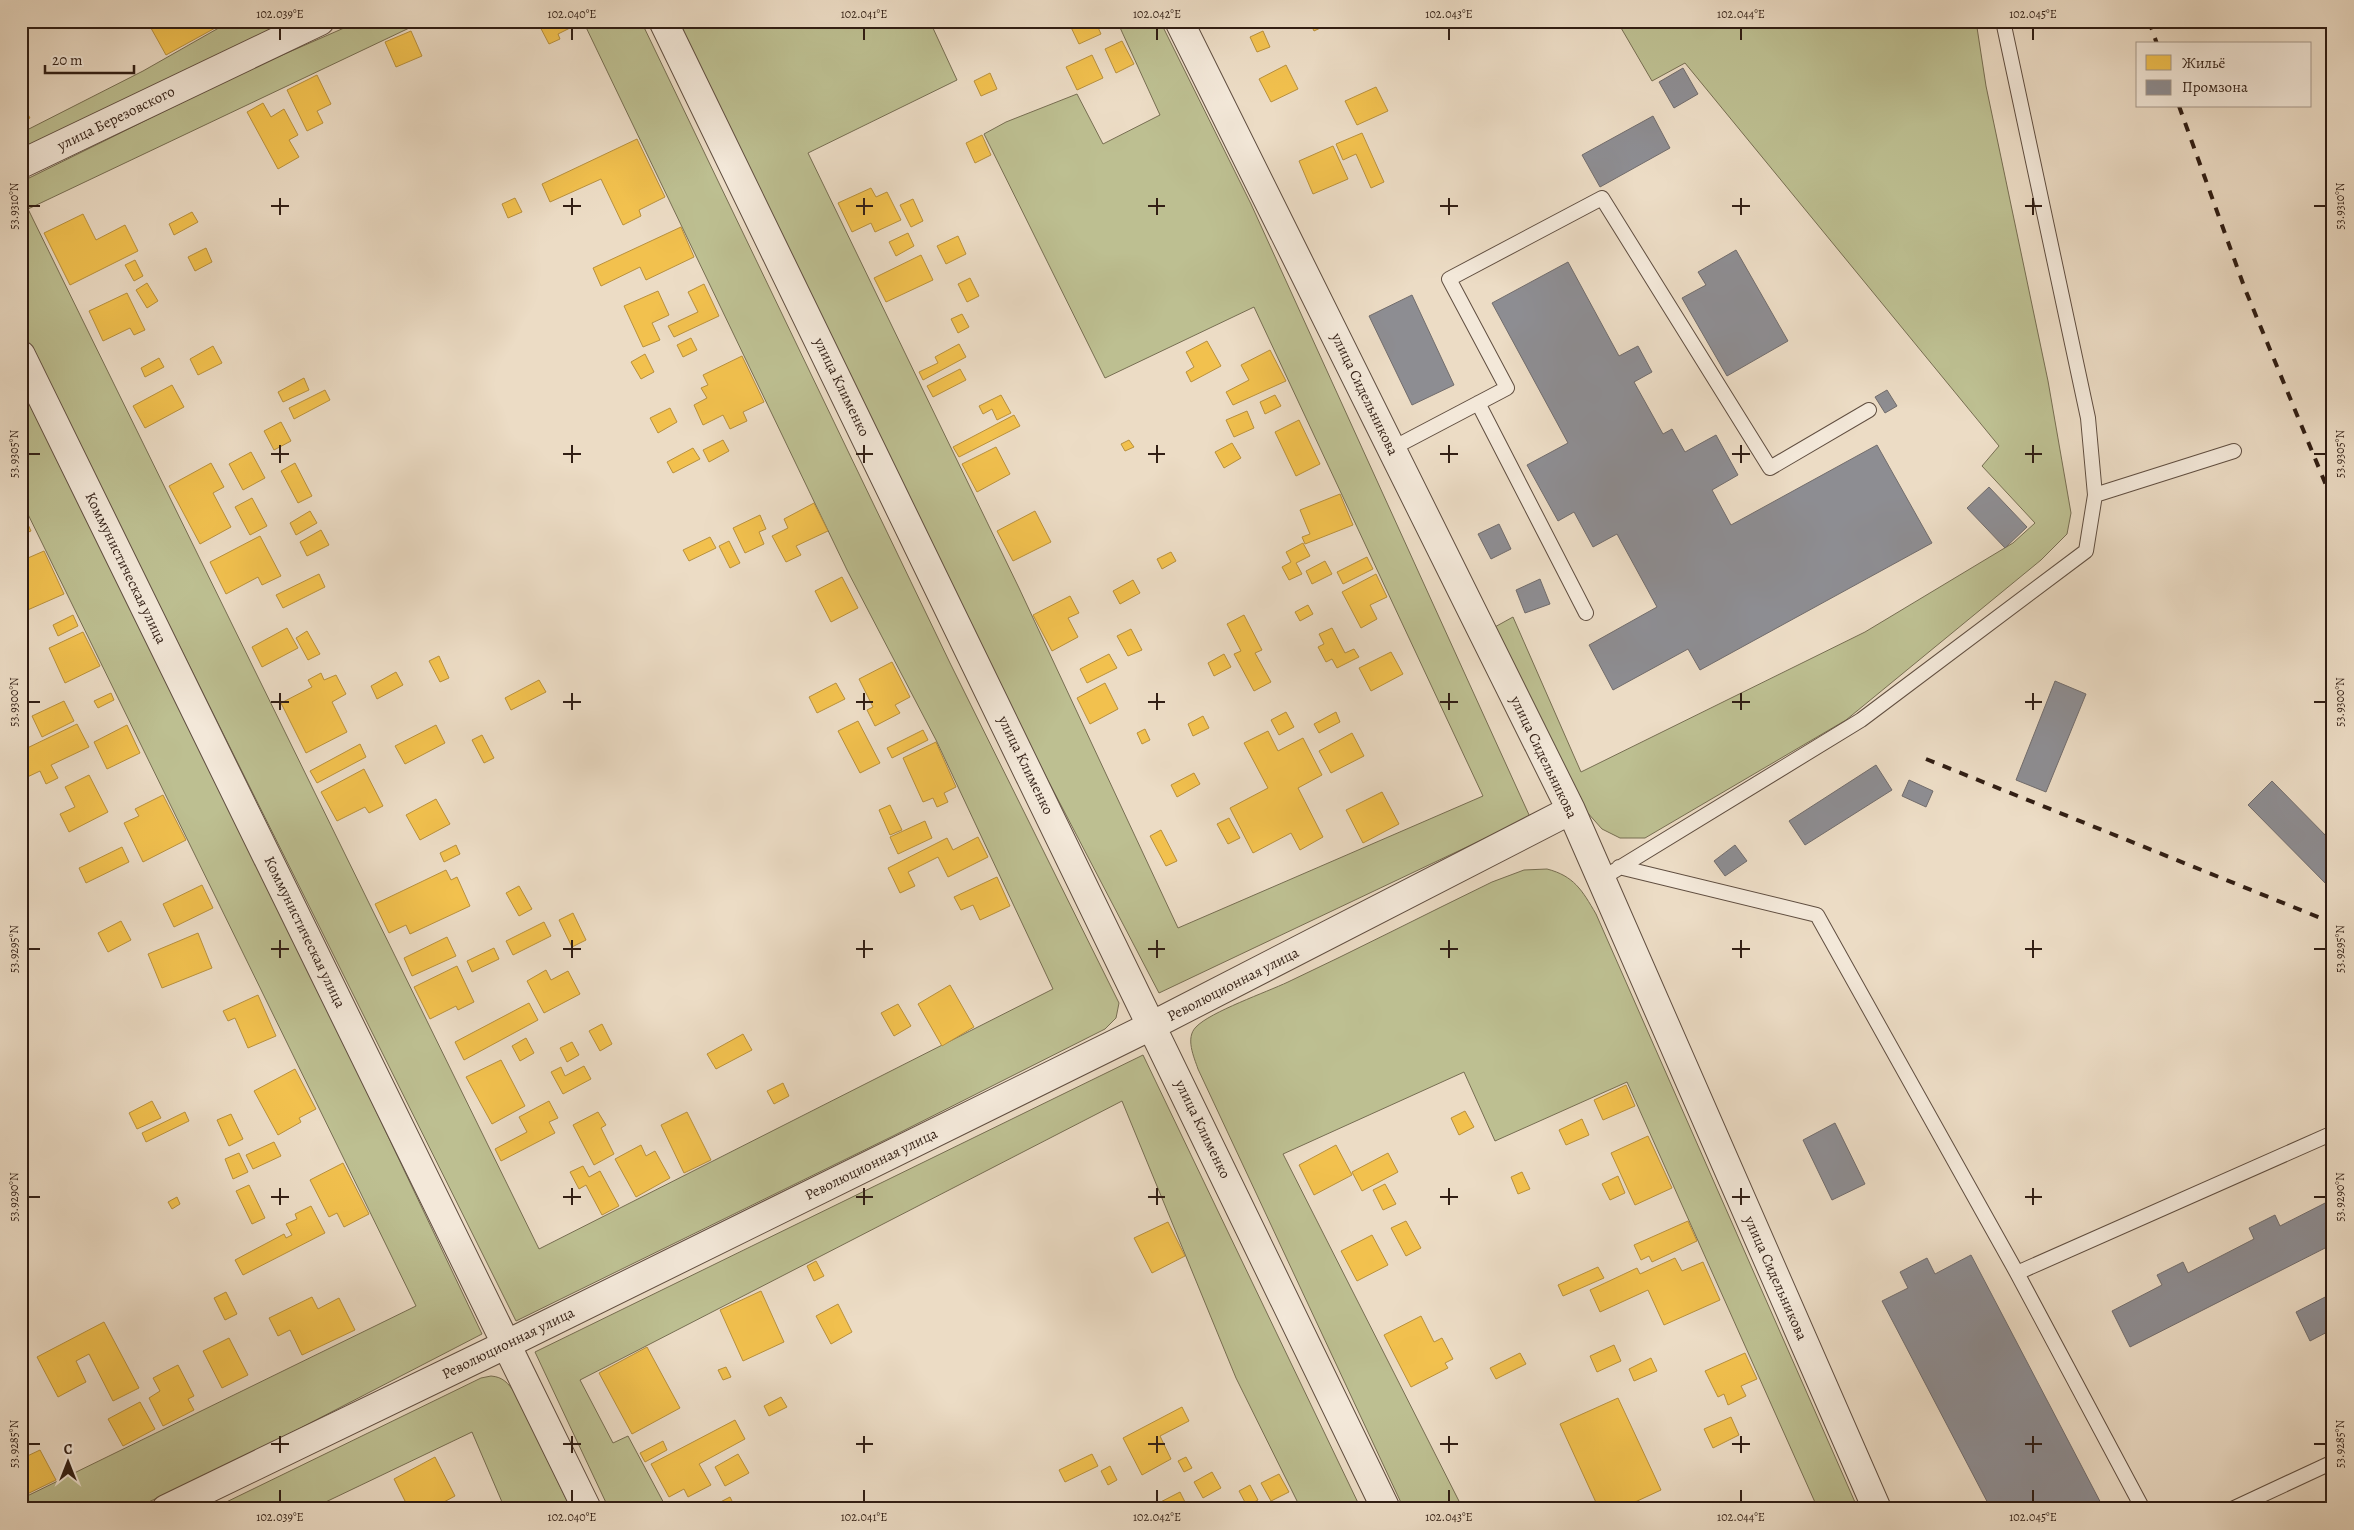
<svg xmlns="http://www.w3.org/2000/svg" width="2354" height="1530" font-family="Alegreya,serif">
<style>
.green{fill:#bdbf91;stroke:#776e52}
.homes{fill:#f2c14e;stroke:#b8903d}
.industry{fill:#8d8d92;stroke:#716c6c}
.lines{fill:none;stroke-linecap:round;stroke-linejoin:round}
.service-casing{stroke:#604e40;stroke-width:16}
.minor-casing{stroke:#604e40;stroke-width:30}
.service{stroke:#f3e8d9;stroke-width:14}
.minor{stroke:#f3e8d9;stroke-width:28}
.rail{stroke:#311e14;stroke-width:4;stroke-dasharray:9 9;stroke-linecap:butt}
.ticks{fill:none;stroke:#311e14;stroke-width:2}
.labels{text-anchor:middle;stroke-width:5;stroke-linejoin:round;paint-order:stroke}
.street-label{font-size:15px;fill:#311e14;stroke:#f3e8d9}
.neatline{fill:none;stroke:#311e14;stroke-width:2}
.ticks-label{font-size:12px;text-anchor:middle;fill:#311e14}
</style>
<rect width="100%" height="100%" fill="#ecdcc5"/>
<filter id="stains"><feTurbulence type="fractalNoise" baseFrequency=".004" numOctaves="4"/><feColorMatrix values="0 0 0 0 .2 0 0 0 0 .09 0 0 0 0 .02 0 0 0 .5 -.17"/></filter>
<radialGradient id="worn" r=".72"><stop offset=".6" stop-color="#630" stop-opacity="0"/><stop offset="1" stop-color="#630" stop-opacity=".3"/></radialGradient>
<!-- green -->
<path class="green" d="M231 21H291L21 152V133L143 71Z
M360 21H424L28 209 539 1249 1053 989 936 740 847 570 583 21H641L950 663 1119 1003 1116 1018 1105 1029 893 1136 516 1321 21 328V182L248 70Z
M678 21H942L932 26 957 80 808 153 1019 588 1178 928 1483 796 1254 307 1105 378 984 134 1006 122 1077 94 1103 144 1160 115 1117 21H1160L1251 204 1530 817 1159 993 957 606Z
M1617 21H1976L1986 86 2048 381 2071 513 2067 534 2041 560 1846 720 1645 838H1620L1602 829 1578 802 1493 628 1513 617 1581 772 1865 632 2013 543 2035 523 1982 466 1999 446 1685 63 1652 81Z
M21 387 288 926 482 1334 258 1450 134 1509H21V1499L416 1306 21 500Z
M1547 869C1574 876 1582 890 1596 914L1858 1509H1818L1627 1082 1495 1141 1464 1072 1283 1154 1463 1509H1404L1198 1069C1194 1057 1185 1038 1196 1027 1210 1012 1267 992 1288 982 1356 950 1424 915 1492 882L1524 870Z
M1143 1055 1361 1509H1301L1236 1378 1122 1101 580 1380 613 1443 628 1436 667 1509H609L535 1352Z
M491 1376C503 1377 508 1383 515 1393L571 1509H505L472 1432 311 1509H212L481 1378Z"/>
<!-- homes -->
<path class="homes" d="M147 21H214L217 27 166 55Z
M537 21H579L580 23 558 34 560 39 549 44Z
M1068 21H1104L1097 25 1101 34 1079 44Z
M1309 21H1335L1314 31Z
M411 31 422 56 396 67 385 42Z
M1263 31 1270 47 1257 52 1250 37Z
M1122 41 1134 64 1116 73 1105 49Z
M1092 55 1103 78 1077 90 1066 67Z
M1286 65 1298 89 1271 102 1259 79Z
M990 73 997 89 981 96 974 81Z
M317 75 331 104 317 111 323 123 307 131 287 90Z
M1376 87 1388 111 1357 125 1345 101Z
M21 102 30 118 21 122Z
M263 103 271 117 284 109 298 135 289 140 299 157 278 169 247 112Z
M1362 133 1384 182 1371 188 1356 154 1343 160 1336 144Z
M982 135 991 155 975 163 966 143Z
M637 139 665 197 639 210 641 216 623 225 601 179 550 202 542 184Z
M1333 146 1348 179 1313 194 1299 161Z
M871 188 876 197 887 192 901 220 875 232 871 223 852 232 838 203Z
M515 198 522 212 508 218 502 204Z
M913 199 923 221 911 227 900 205Z
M192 212 198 222 174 235 169 224Z
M83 214 96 240 125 225 138 251 70 285 44 233Z
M681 227 694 257 646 280 640 267 601 286 593 268Z
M908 233 914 246 896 256 889 242Z
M958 236 966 254 946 264 937 246Z
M206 248 212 262 195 271 188 257Z
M921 255 933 280 886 302 874 278Z
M135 260 143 276 134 281 125 265Z
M970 278 979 296 967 302 958 284Z
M147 283 158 301 147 308 136 290Z
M704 284 719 316 674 337 668 326 698 312 688 292Z
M658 291 669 315 652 323 660 340 643 347 624 306Z
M127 293 145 330 134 335 130 328 103 341 89 311Z
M962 314 969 327 958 333 951 319Z
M691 338 697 350 683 357 677 345Z
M1207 341 1221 366 1191 382 1186 372 1194 367 1186 352Z
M959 344 966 357 923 380 919 372 938 363 935 357Z
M213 346 222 363 198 375 190 359Z
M1270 350 1286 381 1233 405 1226 392 1249 380 1241 365Z
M645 354 654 372 641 379 631 362Z
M742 356 764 402 743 412 747 421 730 429 723 415 703 425 694 405 707 398 701 388 708 385 703 375Z
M159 358 164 367 145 377 141 368Z
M960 369 966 380 933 397 927 386Z
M304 378 309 390 283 402 278 392Z
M172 385 184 407 145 428 133 406Z
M325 390 330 400 294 419 289 408Z
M1001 395 1011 413 997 420 992 409 983 414 979 406Z
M1275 395 1281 406 1265 414 1260 402Z
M670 408 677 422 658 433 650 418Z
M1247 411 1254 428 1234 437 1226 420Z
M1014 415 1020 426 959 457 953 447Z
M1299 420 1320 464 1296 476 1275 432Z
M281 422 291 441 274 450 264 431Z
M723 440 729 451 709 462 703 450Z
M1129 440 1134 447 1125 451 1121 444Z
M1232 443 1241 458 1224 468 1215 452Z
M996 447 1010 474 977 492 962 464Z
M693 448 700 459 673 473 667 462Z
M251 452 265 478 243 490 229 464Z
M211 463 224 487 213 493 231 527 200 544 169 486Z
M295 463 312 496 298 503 281 471Z
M1340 494 1353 525 1305 544 1302 537 1310 534 1300 510Z
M252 498 267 526 250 535 235 507Z
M814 503 828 531 796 546 801 555 786 562 772 536 788 528 784 519Z
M21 509 31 531 21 535Z
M310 511 317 523 296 535 290 523Z
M1035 511 1051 542 1013 561 997 531Z
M760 515 766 529 759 532 764 544 745 553 733 528Z
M321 530 329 545 307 556 300 542Z
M260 536 281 576 262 585 258 577 226 594 210 562Z
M710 537 716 548 689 561 683 550Z
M729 541 740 563 730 568 719 546Z
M1303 543 1310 556 1296 563 1302 574 1289 580 1282 567 1291 562 1286 552Z
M44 551 64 594 23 612 21 561Z
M1171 552 1176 561 1162 569 1157 559Z
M1367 557 1373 569 1343 584 1337 572Z
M1325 561 1332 574 1312 584 1306 571Z
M319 574 325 587 283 608 276 595Z
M1376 574 1387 597 1370 605 1377 619 1361 628 1342 592Z
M842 577 858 608 831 622 815 591Z
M1133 580 1140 593 1120 604 1113 591Z
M1070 596 1079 613 1068 618 1078 637 1052 651 1033 615Z
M1308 605 1313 614 1300 621 1295 612Z
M73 615 78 626 58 636 53 625Z
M1244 615 1262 650 1255 653 1271 682 1254 691 1234 654 1241 651 1227 624Z
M287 628 298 648 262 667 252 647Z
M1332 628 1345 653 1354 649 1359 657 1337 668 1332 659 1326 662 1318 647 1324 644 1319 634Z
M1131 629 1142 650 1128 656 1117 636Z
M307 631 320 654 308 660 296 638Z
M83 632 100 666 65 683 49 648Z
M1391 652 1403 674 1371 691 1359 668Z
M1109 654 1117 668 1087 683 1080 669Z
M1224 654 1231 667 1214 676 1208 663Z
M439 656 449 678 440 682 429 661Z
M892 662 910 697 895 705 900 713 875 726 867 710 873 707 859 679Z
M396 672 403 685 377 699 371 686Z
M321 673 324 680 336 675 346 694 332 702 347 732 306 753 281 703 312 687 308 680Z
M539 680 546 692 511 710 505 698Z
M836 683 845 699 817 713 809 697Z
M1105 683 1118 709 1090 724 1077 698Z
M111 693 114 700 98 708 94 701Z
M64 701 74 721 42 737 32 716Z
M1286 712 1294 727 1279 735 1271 720Z
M1336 712 1340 722 1319 733 1314 724Z
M1203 716 1209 728 1193 736 1188 724Z
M858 721 880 763 860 773 838 731Z
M77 724 89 747 51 765 58 778 46 784 40 771 21 780V751Z
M127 725 140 753 107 769 94 742Z
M436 725 445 743 405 764 395 746Z
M1145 729 1150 740 1142 744 1137 733Z
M923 730 928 740 892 758 887 748Z
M1268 731 1278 751 1303 738 1322 775 1298 788 1323 837 1300 850 1291 833 1253 853 1230 808 1268 788 1244 743Z
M1352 733 1364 756 1331 773 1319 751Z
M482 735 494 758 484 763 472 740Z
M936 742 956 787 944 793 948 802 937 807 933 798 923 802 903 758Z
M360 744 366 757 317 783 310 771Z
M364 769 383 806 369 813 365 807 337 821 321 792Z
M1194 773 1200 784 1177 797 1171 785Z
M89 775 108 812 69 832 60 814 75 807 65 787Z
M1382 792 1399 824 1363 843 1346 810Z
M163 795 186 840 143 862 124 823 139 816 135 809Z
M436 799 450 824 420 840 406 815Z
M890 805 902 830 890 835 879 810Z
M1229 818 1240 838 1228 844 1217 824Z
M925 821 932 838 898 854 890 837Z
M1161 830 1177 861 1166 866 1150 836Z
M978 837 988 857 948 877 938 857 908 872 915 886 900 893 888 868 947 838 953 850Z
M456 845 460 854 444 862 440 853Z
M122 847 129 862 86 883 79 868Z
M446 870 451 880 457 877 470 906 410 934 406 925 389 933 375 904Z
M997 877 1010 906 980 920 973 905 961 910 954 897Z
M202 885 213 908 174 927 163 904Z
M519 886 532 909 519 916 506 893Z
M573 913 586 940 572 947 559 920Z
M121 921 131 940 108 952 98 933Z
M544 922 551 936 513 955 506 941Z
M198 933 212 968 162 988 148 954Z
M447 937 456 956 412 976 404 958Z
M494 948 499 959 472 972 467 961Z
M457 966 474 1002 458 1010 456 1006 430 1019 414 987Z
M546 970 551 980 568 971 580 994 544 1013 527 981Z
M950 985 974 1027 942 1046 918 1004Z
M258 995 276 1036 248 1048 235 1018 228 1021 223 1011Z
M529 1003 538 1020 464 1060 455 1042Z
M898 1004 911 1026 894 1036 881 1013Z
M602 1024 612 1044 600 1051 589 1031Z
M743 1034 752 1050 716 1069 707 1054Z
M526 1038 534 1053 520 1061 512 1046Z
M572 1042 579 1055 567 1062 560 1048Z
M501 1060 525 1106 492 1124 466 1077Z
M584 1066 591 1079 563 1094 551 1072 561 1067 565 1076Z
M295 1069 316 1109 299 1118 301 1122 278 1135 254 1091Z
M783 1083 789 1096 774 1104 767 1091Z
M1626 1085 1635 1106 1603 1120 1594 1100Z
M152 1101 161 1118 137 1129 129 1113Z
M549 1101 558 1118 549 1122 555 1133 501 1161 495 1149 527 1132 519 1117Z
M1465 1111 1474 1127 1459 1135 1451 1118Z
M185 1112 189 1121 146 1142 142 1133Z
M598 1112 606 1125 601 1128 614 1154 594 1165 573 1125Z
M687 1112 711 1160 684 1173 661 1125Z
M231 1114 243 1139 229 1146 217 1120Z
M1582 1119 1589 1135 1566 1145 1559 1130Z
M1648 1136 1672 1188 1635 1205 1611 1153Z
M274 1142 281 1156 253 1169 246 1155Z
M641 1145 646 1156 655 1151 670 1178 636 1197 615 1159Z
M1336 1145 1352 1175 1314 1195 1299 1165Z
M239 1153 248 1172 233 1179 225 1159Z
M1388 1153 1398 1172 1362 1191 1352 1172Z
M343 1163 369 1214 344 1227 337 1213 329 1217 310 1180Z
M583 1166 589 1177 600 1171 619 1206 602 1215 586 1185 579 1189 570 1172Z
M1522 1172 1530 1189 1518 1194 1511 1177Z
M1618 1176 1625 1193 1610 1200 1602 1184Z
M1385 1184 1396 1204 1383 1210 1373 1190Z
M249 1185 265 1218 252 1224 236 1191Z
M177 1197 180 1204 172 1209 168 1202Z
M311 1206 325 1233 243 1275 235 1260 284 1234 286 1238 292 1235 286 1224 297 1219 295 1214Z
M1406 1221 1421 1248 1406 1256 1391 1228Z
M1688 1221 1697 1241 1652 1262 1649 1256 1641 1260 1634 1245Z
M1168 1222 1185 1256 1152 1273 1134 1238Z
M1372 1235 1388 1265 1357 1281 1341 1251Z
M1675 1258 1682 1271 1703 1262 1720 1300 1664 1325 1648 1290 1600 1312 1590 1290 1637 1268 1640 1274Z
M816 1261 824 1276 814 1281 807 1266Z
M1598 1267 1604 1278 1563 1296 1558 1285Z
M761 1291 784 1342 743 1361 720 1310Z
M226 1292 237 1314 225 1320 214 1298Z
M312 1297 318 1309 339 1298 355 1330 302 1355 290 1330 278 1336 269 1318Z
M838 1304 852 1332 831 1344 816 1316Z
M1421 1316 1434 1342 1442 1338 1453 1359 1445 1363 1448 1368 1411 1387 1384 1335Z
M104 1322 139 1388 113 1401 89 1354 76 1361 86 1382 58 1397 37 1357Z
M229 1338 248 1375 222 1388 203 1351Z
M1614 1345 1621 1361 1597 1372 1590 1356Z
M647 1347 680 1408 632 1434 599 1373Z
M1520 1353 1526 1364 1496 1379 1490 1368Z
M1745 1353 1757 1379 1741 1386 1746 1396 1728 1405 1724 1394 1718 1397 1705 1371Z
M1651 1358 1657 1371 1634 1381 1629 1369Z
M178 1365 194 1396 188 1399 194 1410 163 1426 149 1398 160 1391 153 1378Z
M726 1367 731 1377 723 1380 718 1370Z
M781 1397 787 1407 769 1416 764 1406Z
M1618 1398 1661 1490 1620 1509H1599L1560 1424Z
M140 1402 155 1429 123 1446 108 1419Z
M1182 1407 1189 1421 1160 1436 1171 1459 1142 1475 1123 1438Z
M1731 1417 1739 1435 1713 1448 1704 1429Z
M735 1420 745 1439 699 1464 711 1485 688 1497 684 1489 669 1497 651 1464Z
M663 1441 667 1450 645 1462 640 1453Z
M40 1450 56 1480 21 1497V1459Z
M738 1454 749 1473 725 1486 715 1467Z
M1092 1454 1098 1466 1065 1482 1059 1470Z
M435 1457 455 1496 431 1509H409L394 1479Z
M1186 1457 1192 1468 1184 1472 1178 1461Z
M1110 1466 1117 1480 1108 1485 1101 1471Z
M1212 1472 1221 1488 1203 1498 1194 1482Z
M1279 1474 1289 1492 1271 1501 1261 1483Z
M1250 1485 1258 1500 1247 1506 1239 1491Z
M1180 1492 1186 1504 1177 1509H1147Z
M730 1497 736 1509H707Z"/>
<!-- industry -->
<path class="industry" d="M1683 68 1698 94 1674 108 1659 82Z
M1653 116 1670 148 1600 187 1582 155Z
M1736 250 1788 341 1727 376 1682 298 1706 285 1698 272Z
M1568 262 1619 356 1638 346 1652 372 1634 382 1663 434 1672 429 1685 452 1716 435 1738 475 1712 490 1731 525 1877 445 1932 543 1700 670 1688 649 1613 690 1589 645 1657 607 1617 534 1593 547 1574 512 1558 521 1527 465 1568 443 1492 303Z
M1412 295 1454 385 1412 405 1369 316Z
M1887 390 1897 406 1885 413 1875 397Z
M1989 487 2027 527 2005 548 1967 508Z
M1499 524 1511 549 1491 559 1478 534Z
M1540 579 1550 604 1525 613 1516 590Z
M2055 681 2086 694 2046 792 2016 780Z
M1876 765 1892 790 1805 845 1789 821Z
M1909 780 1933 791 1926 807 1902 796Z
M2272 781 2333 843V891L2248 805Z
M1735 845 1747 861 1725 876 1714 861Z
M1835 1123 1865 1184 1832 1200 1803 1140Z
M2333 1199V1244L2130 1347 2112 1311 2162 1285 2157 1275 2183 1262 2188 1273 2254 1239 2249 1228 2275 1215 2280 1226Z
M1971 1255 2104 1509H1991L1882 1301 1908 1288 1900 1272 1927 1258 1935 1274Z
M2333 1293V1329L2310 1341 2296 1312Z"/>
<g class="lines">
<defs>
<path id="service" d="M1478 403 1586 613
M1391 449 1507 388 1449 279 1602 198 1770 468 1869 410
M2095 495 2234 451
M1619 867 1817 915 2017 1273 2143 1509
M1601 879 1861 720 2086 551 2095 495 2088 418 2003 21
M2017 1273 2333 1133
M2232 1509 2333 1462"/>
<path id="minor" d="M663 21 1386 1509
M1179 21 1571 810 1877 1509
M21 164 320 21
M21 355 587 1509
M166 1509 507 1344 1153 1025 1571 810"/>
</defs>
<!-- service casing -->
<use href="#service" class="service-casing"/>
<!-- minor casing -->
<use href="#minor" class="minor-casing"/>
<!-- service -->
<use href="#service" class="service"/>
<!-- minor -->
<use href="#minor" class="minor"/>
<!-- rail -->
<path class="rail" d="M2149 21 2157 44
M2179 106 2245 289 2333 502
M1926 759 2333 923"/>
</g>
<!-- ticks -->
<path class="ticks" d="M280 28V40M572 28V40M864 28V40M1157 28V40M1449 28V40M1741 28V40M2033 28V40M280 198V215M572 198V215M864 198V215M1157 198V215M1449 198V215M1741 198V215M2033 198V215M28 206H40M271 206H289M563 206H581M856 206H873M1148 206H1165M1440 206H1458M1732 206H1750M2025 206H2042M2314 206H2326M280 445V463M572 445V463M864 445V463M1157 445V463M1449 445V463M1741 445V463M2033 445V463M28 454H40M271 454H289M563 454H581M856 454H873M1148 454H1165M1440 454H1458M1732 454H1750M2025 454H2042M2314 454H2326M280 693V710M572 693V710M864 693V710M1157 693V710M1449 693V710M1741 693V710M2033 693V710M28 702H40M271 702H289M563 702H581M856 702H873M1148 702H1165M1440 702H1458M1732 702H1750M2025 702H2042M2314 702H2326M280 940V958M572 940V958M864 940V958M1157 940V958M1449 940V958M1741 940V958M2033 940V958M28 949H40M271 949H289M563 949H581M856 949H873M1148 949H1165M1440 949H1458M1732 949H1750M2025 949H2042M2314 949H2326M280 1188V1205M572 1188V1205M864 1188V1205M1157 1188V1205M1449 1188V1205M1741 1188V1205M2033 1188V1205M28 1197H40M271 1197H289M563 1197H581M856 1197H873M1148 1197H1165M1440 1197H1458M1732 1197H1750M2025 1197H2042M2314 1197H2326M280 1436V1453M572 1436V1453M864 1436V1453M1157 1436V1453M1449 1436V1453M1741 1436V1453M2033 1436V1453M28 1444H40M271 1444H289M563 1444H581M856 1444H873M1148 1444H1165M1440 1444H1458M1732 1444H1750M2025 1444H2042M2314 1444H2326M280 1490V1502M572 1490V1502M864 1490V1502M1157 1490V1502M1449 1490V1502M1741 1490V1502M2033 1490V1502"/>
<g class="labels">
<!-- street labels -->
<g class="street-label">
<text transform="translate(116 118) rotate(-26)" y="5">улица Березовского</text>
<text transform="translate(842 387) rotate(64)" y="5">улица Клименко</text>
<text transform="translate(1365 394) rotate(64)" y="5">улица Сидельникова</text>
<text transform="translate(126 568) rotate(64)" y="5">Коммунистическая улица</text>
<text transform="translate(1544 757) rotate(64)" y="5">улица Сидельникова</text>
<text transform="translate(1026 765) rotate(64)" y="5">улица Клименко</text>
<text transform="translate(305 932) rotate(64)" y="5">Коммунистическая улица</text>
<text transform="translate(1233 984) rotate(-27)" y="5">Революционная улица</text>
<text transform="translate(1203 1129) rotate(64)" y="5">улица Клименко</text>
<text transform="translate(871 1164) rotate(-26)" y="5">Революционная улица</text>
<text transform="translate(1776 1278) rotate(66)" y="5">улица Сидельникова</text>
<text transform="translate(508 1343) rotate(-26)" y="5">Революционная улица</text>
</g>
</g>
<!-- margin -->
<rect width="2354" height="1530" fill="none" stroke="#ecdcc5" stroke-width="55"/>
<!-- legend -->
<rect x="2136" y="42" width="175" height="65" fill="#f3e8d9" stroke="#a5978a"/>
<rect x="2146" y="55" width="25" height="15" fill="#f2c14e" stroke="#a5978a"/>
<text x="2182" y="68" font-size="15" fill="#311e14">Жильё</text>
<rect x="2146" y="80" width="25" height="15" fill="#8d8d92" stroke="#a5978a"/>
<text x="2182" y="92" font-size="15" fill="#311e14">Промзона</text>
<!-- north arrow -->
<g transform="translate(68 1462)" stroke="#f3e8d9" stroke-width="4" paint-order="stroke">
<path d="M0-4L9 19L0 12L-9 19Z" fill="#311e14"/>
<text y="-8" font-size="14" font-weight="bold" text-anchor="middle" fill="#311e14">С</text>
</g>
<!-- scale -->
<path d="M45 65v8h89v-8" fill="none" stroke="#311e14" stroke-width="2.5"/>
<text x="52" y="65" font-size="15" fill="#311e14" stroke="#f3e8d9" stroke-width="4" paint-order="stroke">20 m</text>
<rect x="28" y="28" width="2298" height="1474" class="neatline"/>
<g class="ticks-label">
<text x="280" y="18">102.039°E</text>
<text x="572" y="18">102.040°E</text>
<text x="864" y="18">102.041°E</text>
<text x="1157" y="18">102.042°E</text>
<text x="1449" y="18">102.043°E</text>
<text x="1741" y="18">102.044°E</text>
<text x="2033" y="18">102.045°E</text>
<text transform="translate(14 206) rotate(-90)" y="4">53.9310°N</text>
<text transform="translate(2340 206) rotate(-90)" y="4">53.9310°N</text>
<text transform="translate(14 454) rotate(-90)" y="4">53.9305°N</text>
<text transform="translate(2340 454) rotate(-90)" y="4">53.9305°N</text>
<text transform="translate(14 702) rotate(-90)" y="4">53.9300°N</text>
<text transform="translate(2340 702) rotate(-90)" y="4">53.9300°N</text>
<text transform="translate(14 949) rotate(-90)" y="4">53.9295°N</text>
<text transform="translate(2340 949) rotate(-90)" y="4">53.9295°N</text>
<text transform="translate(14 1197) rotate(-90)" y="4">53.9290°N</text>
<text transform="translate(2340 1197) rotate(-90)" y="4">53.9290°N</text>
<text transform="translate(14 1444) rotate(-90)" y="4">53.9285°N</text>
<text transform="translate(2340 1444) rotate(-90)" y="4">53.9285°N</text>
<text x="280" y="1521">102.039°E</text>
<text x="572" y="1521">102.040°E</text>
<text x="864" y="1521">102.041°E</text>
<text x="1157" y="1521">102.042°E</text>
<text x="1449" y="1521">102.043°E</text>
<text x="1741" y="1521">102.044°E</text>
<text x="2033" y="1521">102.045°E</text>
</g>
<rect width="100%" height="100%" filter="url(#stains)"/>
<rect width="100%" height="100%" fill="url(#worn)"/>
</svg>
